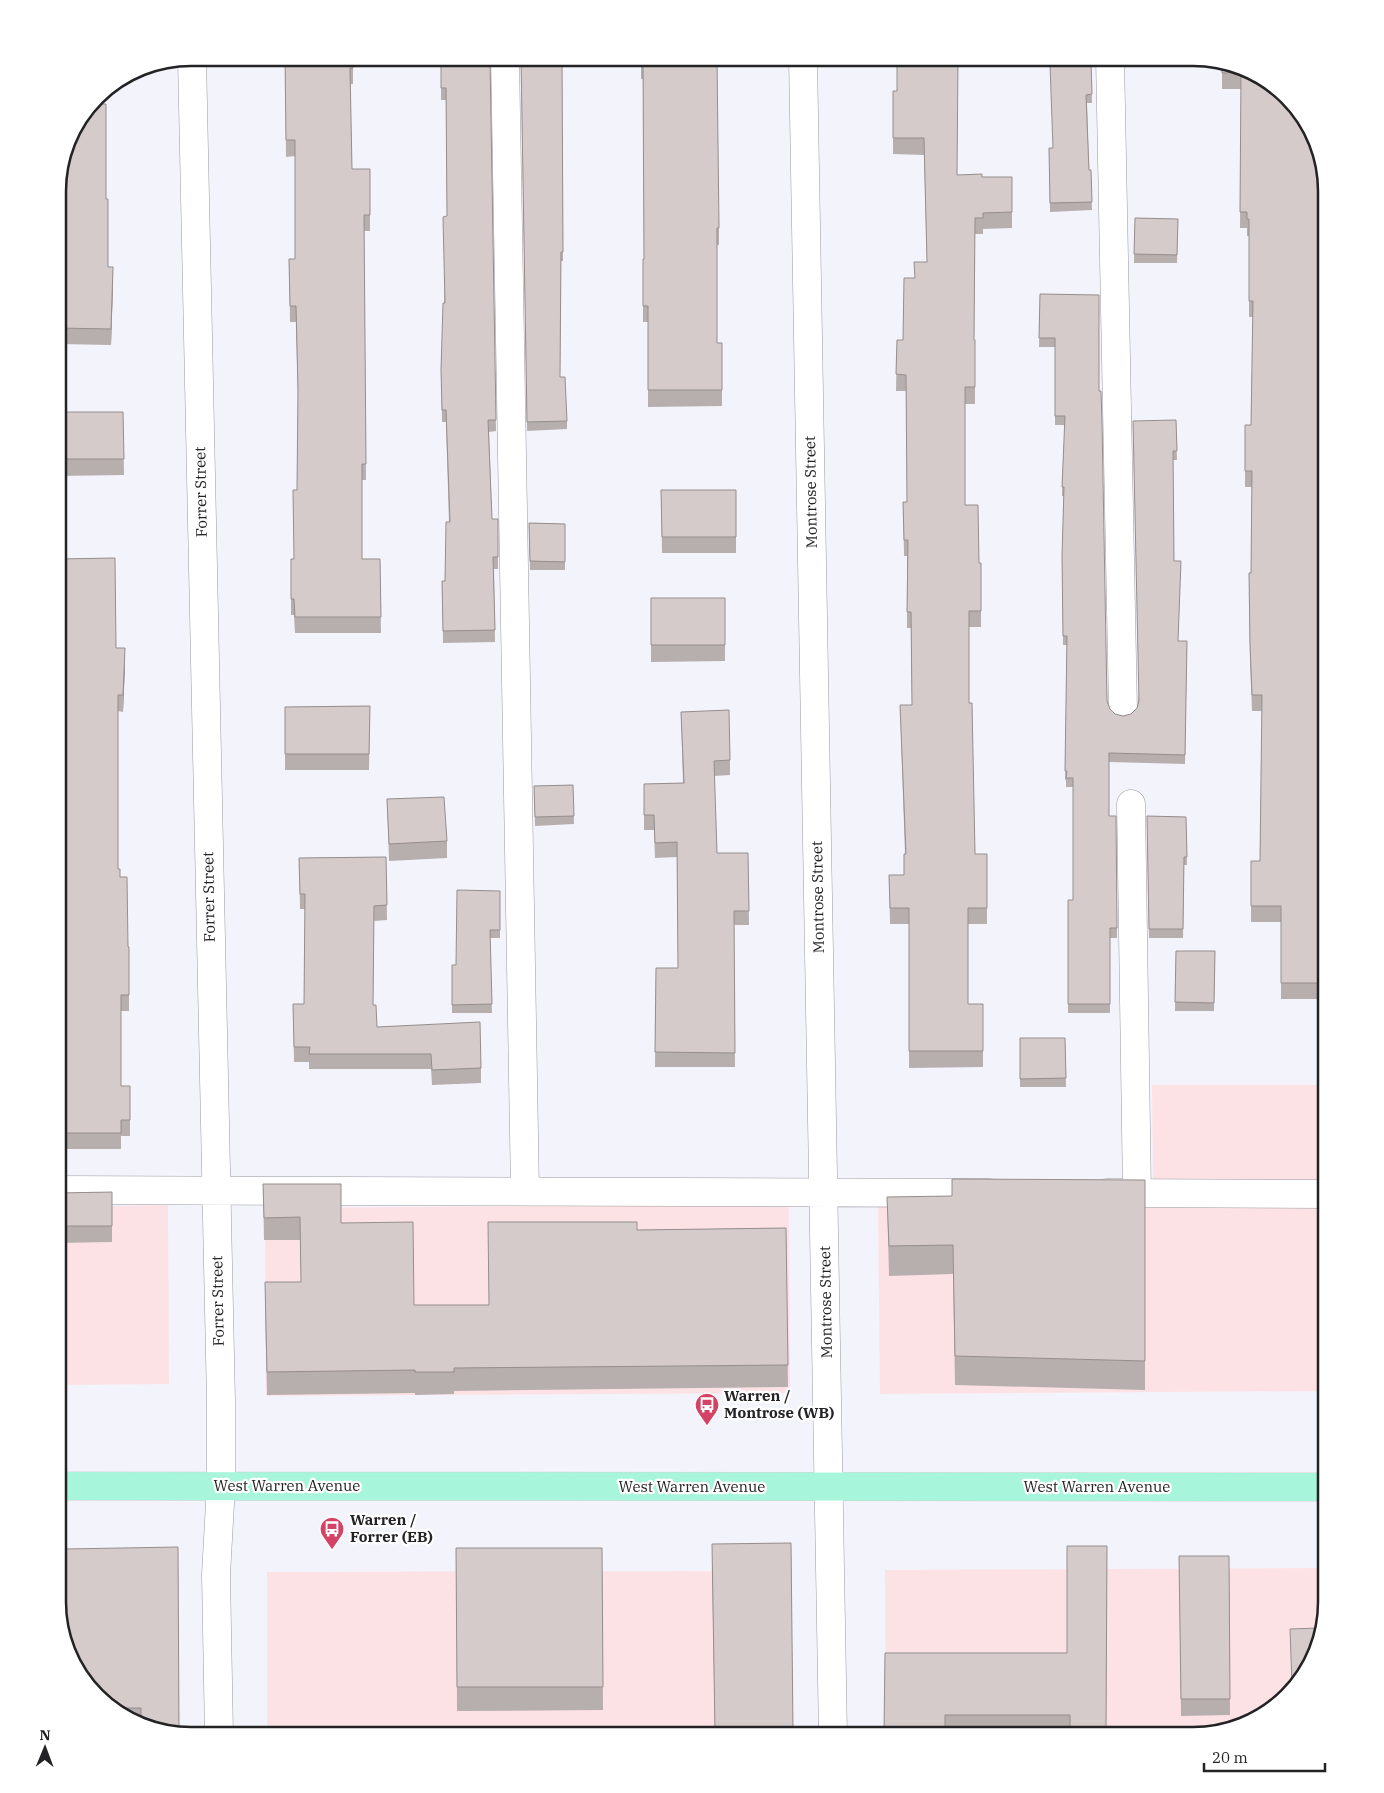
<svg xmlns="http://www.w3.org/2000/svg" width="1384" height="1793" font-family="'IBM Plex Serif',serif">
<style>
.commercial{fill:#fde2e5}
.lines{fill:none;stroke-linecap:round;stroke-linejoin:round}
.minor-casing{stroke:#9a9aa1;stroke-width:29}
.major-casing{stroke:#d3d3d4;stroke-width:29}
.minor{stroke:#fff;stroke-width:28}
.major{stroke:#a7f5da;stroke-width:28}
.wall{fill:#b7afae}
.shaded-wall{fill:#958e8d}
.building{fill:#d5cbca;stroke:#958e8d}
.labels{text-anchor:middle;stroke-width:4.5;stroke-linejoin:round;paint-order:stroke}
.street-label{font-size:15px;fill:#232326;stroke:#fff}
.poi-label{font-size:15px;font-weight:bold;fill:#232326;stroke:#fff;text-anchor:start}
.rim{fill:none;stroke:#232326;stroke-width:2.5}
</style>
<rect width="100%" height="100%" fill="#f3f3fb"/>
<!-- commercial -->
<path class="commercial" d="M1152 1085H1326V1391L880 1394 878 1204 1153 1203Z
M789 1204 790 1393 266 1396 265 1208Z
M168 1205 169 1384 58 1385V1207Z
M1326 1568V1602L1309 1668 1267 1713 1193 1735H886L885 1570Z
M790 1571V1735H267V1572Z"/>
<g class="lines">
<defs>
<path id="minor" d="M192 58 221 1402V1485L216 1575 219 1735
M505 58 525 1191
M803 58 833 1735
M1110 58 1123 710
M1131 804 1137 1193
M58 1190 989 1193
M1107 1193 1326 1194"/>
<path id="major" d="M58 1486 1326 1487"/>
</defs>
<!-- minor casing -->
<use href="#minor" class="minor-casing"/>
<!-- major casing -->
<use href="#major" class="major-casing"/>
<!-- minor -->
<use href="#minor" class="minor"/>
<!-- major -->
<use href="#major" class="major"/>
</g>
<!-- wall -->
<path class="wall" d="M285 58H353V84H350L352 169H370V231H364L366 480H362V559H380L381 633H295L294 615H291V559H294L297 490 298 402 296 322H290L289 259H295V156L286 157Z
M441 58H490L496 431 489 432 492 519 498 557V569H494L495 642 443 643 442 581H445L449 522 446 422H442L441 370 444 303 447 216 446 100H441Z
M521 58H562L563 261H561L560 377 567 421V429L527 431Z
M641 58 719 228V245H717V343H722V406L648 407V322H643V259H644L643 79H641Z
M1135 58H1169V61L1135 62Z
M1091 62 1092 103H1087L1089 170H1091L1092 210 1050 212 1049 148H1053Z
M1222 64 1260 76 1326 191V463L1325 573H1326V999H1281V922H1251V861H1260L1262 711H1252L1250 660 1249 573H1251L1252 487H1245V425H1251L1253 317H1249V236H1247V228H1240L1241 89H1222Z
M893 91 957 175 982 177 1012 212V228L983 229V234H975L974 340H975V404H965V505L979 563H981V627H969V703L975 854H987V924H968V1004H983V1067L909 1068V924H890L889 875H904L905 854 900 705H912L911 628H907V556H904L903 502H907L906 391H896L897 340H903L914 278 927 262 924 155 893 154Z
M100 104 106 199 108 267 113 283 111 345 58 344V182Z
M1135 218 1178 219 1177 263H1134Z
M1040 294 1099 391 1107 701 1110 709 1115 714 1123 716 1131 714 1137 708 1138 701 1176 420 1177 460H1173L1174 561 1178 641H1187L1185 764 1109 762V816L1117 928V938H1110V1013H1068V900H1073V787H1066V780H1065L1067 645H1063L1062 556 1064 496H1062V487L1065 425H1055V347H1039Z
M58 412H123L124 475 58 476Z
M661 490H736V553H662Z
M529 523 565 524V570H530Z
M58 559 116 648 125 665 123 712 118 711V869L120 877 128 947H129V1011H121V1086H130V1136H121V1149H58V1019H60L61 935H58Z
M651 598H725V661L651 662Z
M370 706 369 770H285V707Z
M681 712 730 760V775L714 776 717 853H748L749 925H734L735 1067H655L656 968H678L677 857 655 858 654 830H644V784L683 783Z
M573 785 574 824 535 826 534 786Z
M387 799 447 841V858L389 861Z
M1147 816 1186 817 1187 865H1184L1183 938H1149Z
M386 857 387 920 374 921 373 1005 377 1027 481 1068V1083L432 1085 431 1069H309V1062H294L293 1004H304L305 909H300L299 858Z
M500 891V938H490L492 1013H452V965H456Z
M1176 951H1215L1214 1011H1175Z
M1020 1038H1065L1066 1087H1020Z
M1145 1180V1390L955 1385 953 1274 889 1276 887 1197 952 1196Z
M263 1184 341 1223 414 1305H489L637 1230 786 1228 788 1387 454 1391V1394L415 1395V1393L267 1395 265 1304 301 1282 300 1240H264Z
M112 1192V1242L58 1243V1193Z
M791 1543 793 1736H715L712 1568Z
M1107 1546 1106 1736H884L885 1653H1067Z
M178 1547 179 1732 125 1718 80 1676Z
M456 1548H602L603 1710 457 1711Z
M1179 1556H1229L1230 1715 1181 1716Z"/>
<!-- shaded-wall -->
<path class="shaded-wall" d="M113 267V283L111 345V329Z
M125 648V665L123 712V695Z"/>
<!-- building -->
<path class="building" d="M285 58H353V68H350L352 169H370V215H364L366 464H362V559H380L381 617H295L294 599H291V559H294L293 490H297L298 390 296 306H290L289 259H295V140H286Z
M441 58H490L496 420H488L492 519H498V557H493L495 630 443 631 442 581H445L446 522H450L446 410H442L441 370 443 303H445L443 217 447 216 446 88H441Z
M521 58H562L563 252H561L560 377H565L567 421 527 422Z
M641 58H717L719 228H717V343H722V390H648V306H643V259H644L643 62H641Z
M897 58H958L957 175 982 174V177H1012V212L983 213V218H975L974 340H975V387H965V505H978L979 563H981V611H969V703H972L975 854H987V908H968V1004H983V1051H909V908H890L889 875H904V854H906L900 705H912L911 612H907L908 540H904L903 502H907L906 375 896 374 897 340H903L904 278H915L914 262H927L924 138H893V91H897Z
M1091 62 1092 94 1086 95 1089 170H1091L1092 202 1050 203 1049 148H1053L1050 64Z
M1222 64 1260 76 1304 117 1326 191V447L1325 573H1326V983H1281V906H1251V861H1260L1262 695H1252L1250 644 1249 573H1251L1252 471H1245V425H1251L1253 301H1249V219H1247V212H1240L1241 72 1222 73Z
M100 94V104H106V199H108V267H113L111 329 58 328V182L71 132Z
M1135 218 1178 219 1177 255 1134 254Z
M1040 294 1099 295V391H1101L1102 422 1107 701 1110 709 1115 714 1123 716 1131 714 1137 708 1139 701 1133 421 1176 420 1177 451H1173L1174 561H1181L1178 641H1187L1185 755 1109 753V816H1116L1117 928H1110V1004H1068V900H1073V778H1066L1067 771H1065L1067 636H1063L1062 556 1064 487H1062L1065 416H1055V338H1039Z
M58 412H123L124 459H58Z
M661 490H736V537H662Z
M529 523 565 524V562L530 561Z
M115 558 116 648H125L123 695H118V869H120V877H127L128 947H129V995H121V1086H130V1120H121V1133H58V1019H60L61 918H58V559Z
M651 598H725V645H651Z
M370 706 369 754H285V707Z
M729 710 730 760 714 761 717 853H748L749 911H734L735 1053 655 1052 656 968H678L677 842 655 843 654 815H644V784L684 783 681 712Z
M573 785 574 816 535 817 534 786Z
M444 797 447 841 389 844 387 799Z
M1147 816 1186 817 1187 857H1184L1183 929H1149Z
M386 857 387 905 374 906 373 1005H376L377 1027 480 1022 481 1068 432 1070 431 1054H309L310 1047H294L293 1004H304L305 894H300L299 858Z
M457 890 500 891V930H490L492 1004 452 1005V965H456Z
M1176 951H1215L1214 1003 1175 1002Z
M1020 1038H1065L1066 1078 1020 1079Z
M952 1179 1145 1180V1361L955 1356 953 1245 889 1246 887 1197 952 1196Z
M263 1184H341V1223L413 1222 414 1305H489L488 1222H637V1230L786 1228 788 1365 454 1368V1372H415V1370L267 1372 265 1282H301L300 1217 264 1218Z
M112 1192V1226H58V1193Z
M791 1543 793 1730 715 1731 712 1544Z
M1067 1546H1107L1106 1728H1070V1715H945V1732H884L885 1653H1067Z
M178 1547 179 1732 141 1722V1708H114L80 1676 65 1627V1549Z
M456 1548H602L603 1687H457Z
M1179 1556H1229L1230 1699H1181Z
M1319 1628 1309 1668 1292 1686 1290 1629Z"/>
<!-- icons -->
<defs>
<symbol id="bus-pin" viewBox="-11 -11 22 30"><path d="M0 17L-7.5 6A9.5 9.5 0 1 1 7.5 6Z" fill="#d34366" stroke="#fff"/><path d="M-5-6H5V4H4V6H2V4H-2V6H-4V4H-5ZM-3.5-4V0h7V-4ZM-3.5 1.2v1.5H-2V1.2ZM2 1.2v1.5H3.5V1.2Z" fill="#fff"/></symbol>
</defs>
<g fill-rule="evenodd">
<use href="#bus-pin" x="693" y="1391" width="28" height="38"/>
<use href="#bus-pin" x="318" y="1515" width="28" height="38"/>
</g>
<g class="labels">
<!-- street labels -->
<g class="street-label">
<text transform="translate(201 492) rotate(-91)" y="5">Forrer Street</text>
<text transform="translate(811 492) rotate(-91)" y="5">Montrose Street</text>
<text transform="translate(209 897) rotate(-91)" y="5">Forrer Street</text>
<text transform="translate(818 897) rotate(-91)" y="5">Montrose Street</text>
<text transform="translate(218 1301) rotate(-91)" y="5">Forrer Street</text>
<text transform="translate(826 1302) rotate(-91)" y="5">Montrose Street</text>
<text x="287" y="1491">West Warren Avenue</text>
<text x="692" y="1492">West Warren Avenue</text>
<text x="1097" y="1492">West Warren Avenue</text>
</g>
<!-- poi labels -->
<g class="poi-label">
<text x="724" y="1401">Warren /<tspan x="724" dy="17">Montrose (WB)</tspan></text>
<text x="350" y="1525">Warren /<tspan x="350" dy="17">Forrer (EB)</tspan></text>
</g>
</g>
<!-- crop -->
<path d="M0 0H1384V1793H0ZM191 66H1193A125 125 0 0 1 1318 191V1602A125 125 0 0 1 1193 1727H191A125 125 0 0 1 66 1602V191A125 125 0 0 1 191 66Z" fill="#fff" fill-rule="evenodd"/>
<path class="rim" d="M191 66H1193A125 125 0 0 1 1318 191V1602A125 125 0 0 1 1193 1727H191A125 125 0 0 1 66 1602V191A125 125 0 0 1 191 66Z"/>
<!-- north arrow -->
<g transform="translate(45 1748) rotate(1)" stroke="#ffffff" stroke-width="4" paint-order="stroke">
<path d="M0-4L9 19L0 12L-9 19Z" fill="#232326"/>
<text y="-8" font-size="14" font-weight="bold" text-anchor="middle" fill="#232326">N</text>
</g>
<!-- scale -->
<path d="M1204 1763v8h121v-8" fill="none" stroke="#232326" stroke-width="2.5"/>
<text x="1212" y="1763" font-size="15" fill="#232326" stroke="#ffffff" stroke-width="4" paint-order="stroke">20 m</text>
</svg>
